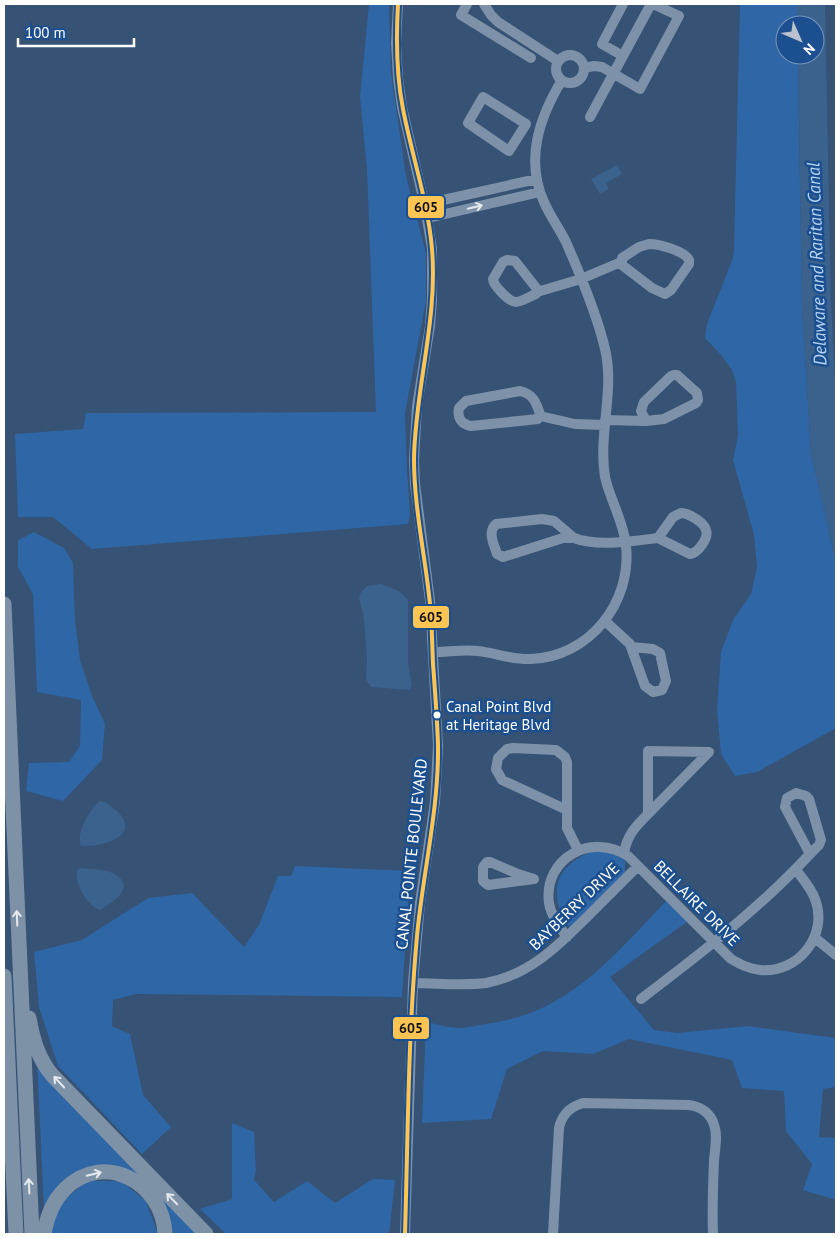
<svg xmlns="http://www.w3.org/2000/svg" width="840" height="1238" font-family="'PT Sans',sans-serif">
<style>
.green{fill:#2f66a5}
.water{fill:#3b618d}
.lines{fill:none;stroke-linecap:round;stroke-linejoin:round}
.minor{stroke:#7d92a8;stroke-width:10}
.highway{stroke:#7e92a7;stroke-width:15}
.bus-1-casing{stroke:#1b4f8f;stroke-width:8}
.bus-1{stroke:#fcc553;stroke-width:4}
.oneway{stroke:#e5e9ee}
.oneway2{stroke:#e5e9ed}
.bus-dot{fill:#fff;stroke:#1b4f8f;stroke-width:2}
.labels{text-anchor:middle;stroke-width:5;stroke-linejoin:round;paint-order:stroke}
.bus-label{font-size:15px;fill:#fff;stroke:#1b4f8f;text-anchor:start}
.street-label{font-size:16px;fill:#fff;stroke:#1b4f8f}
.water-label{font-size:18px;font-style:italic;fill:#b5d3f5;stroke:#1b4f8f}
.line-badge{stroke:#1b4f8f;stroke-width:2}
.pale-badge-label{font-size:14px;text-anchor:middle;font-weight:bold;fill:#111}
</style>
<rect width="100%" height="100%" fill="#365274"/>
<!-- green -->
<path class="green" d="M369 4H389L391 73 406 176 426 253V301L405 413 407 470 410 514 408 524 92 549 53 517H18L15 434 83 429 86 413 376 412 367 169 360 97Z
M740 4H797V25H785V55H798L802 307 811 453 836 562V728L757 772 735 776 721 754 717 710 721 652 733 620 751 594 757 567 754 535 733 460 738 436 736 382 732 370 722 356 705 338 707 324 733 258 734 248Z
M34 532 64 548 73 563 75 620 80 660 92 696 105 724 102 760 63 801 26 791 29 763 69 762 80 746 81 700 37 692 33 594 18 567V540Z
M597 849 616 854 625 861V873L570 927C563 921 561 916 559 907 550 875 570 860 597 849Z
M295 866 410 871 402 997 136 994 113 1000 112 1026 130 1034 143 1095 171 1127 142 1154 58 1066 39 1007 34 952 82 940 148 898 192 893 244 947 259 925 278 876H291Z
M670 897 691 919 610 977 654 1030 677 1033 748 1026 836 1038V1087L823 1089 819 1137 836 1138V1200L803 1190 812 1164 786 1131 784 1091 742 1088 732 1060 629 1039 593 1054 543 1051 507 1069 491 1119 422 1123 426 1022C437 1024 449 1028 460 1028 468 1028 477 1025 486 1024 506 1021 526 1016 544 1007 594 983 632 936 670 897Z
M37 1062 139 1175 94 1167 62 1181 44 1208Z
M232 1123 254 1132 256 1171 254 1180 274 1202 307 1181 335 1203 373 1179 395 1180 389 1234H226L200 1209 232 1199Z
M88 1181H121L146 1201 158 1234H48L63 1200Z
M162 1198 197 1234H169Z"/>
<!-- water -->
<path class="water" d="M797 4H825L831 306 836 391V562L811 453 802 307 798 55H815V25H797Z
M617 165 622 174 606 183 609 189 600 194 591 179Z
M381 584C392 588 402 590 408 601V662L412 686 409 690 371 687 366 680 367 659 364 619 359 597 361 592 367 586Z
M100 801C107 802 112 807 117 811 143 836 101 848 81 846 75 835 90 808 100 801Z
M81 868C90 869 102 869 110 872 139 884 116 901 100 910 86 905 75 884 77 870Z"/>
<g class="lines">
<!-- minor -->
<path class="minor" d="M398 4 396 43 398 78 402 107 425 207 432 249V300L430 326 417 406 414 460 415 484 430 601 438 746 435 802 420 903 413 983 405 1234
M467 4 461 15 531 58
M484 4 491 15 498 22 558 61
M556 69a14 14 0 1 1 28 0a14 14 0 1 1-28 0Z
M623 56 602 44 623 4
M584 68 594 66 602 67 640 89 679 16 653 4
M483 97 526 124 509 151 468 123Z
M590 117 651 4
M425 204 537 179
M428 218 540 192
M649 244C659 244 685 251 689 260V264L671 290 665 294 652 288 622 265V258L639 247Z
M507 260 515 261 537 289 536 294C530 296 522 302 516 302 509 302 493 285 493 279L503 262Z
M537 292 581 279 621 262
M674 375H677L697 393 698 400 696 403 664 419 646 421 641 411 644 402 671 376Z
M520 391C533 394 536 402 540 414L538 419 471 426C461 424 457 418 459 408L466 401Z
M540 416 575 424 605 425
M605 420 646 421
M681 513C688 513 704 522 706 530 709 538 698 553 690 554L658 538 673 517Z
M542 519 554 521 574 538H563L503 557 497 554C494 544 487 532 496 524Z
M574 538C597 547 634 541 658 538
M605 621 630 644 631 647
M631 647 653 649 660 653 666 681 662 690 653 692 645 686Z
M433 652C448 652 464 649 478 651 496 653 512 660 531 659 589 657 632 603 626 546 624 522 610 500 605 477 598 434 615 391 605 349 597 314 580 274 566 242 559 228 550 216 544 202 525 160 539 118 562 80
M513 748 556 750 565 757 567 762V810L502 780 496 769 498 758 507 749Z
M648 751 709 752 648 814Z
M796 793 806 796 809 799 821 840 819 845 810 854 785 807 787 798Z
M567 810V828L578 850
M624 853C627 835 636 826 648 814
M487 862H490L518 874 534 879 488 885 483 881V867Z
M567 937C560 927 551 916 549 903 543 858 592 832 628 856L731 959C740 964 749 969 760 970 798 974 829 935 815 899 811 888 803 879 796 870
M815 938 836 955
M413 983C437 983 462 986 486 983 529 975 557 947 587 917 604 900 621 883 638 866
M641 999C700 954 759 909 810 854
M553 1234 559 1128C562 1114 570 1107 583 1103L688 1105C700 1106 711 1113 714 1125 718 1135 715 1149 714 1160 713 1185 712 1209 713 1234"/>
<!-- highway -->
<path class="highway" d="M4 604 32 1234
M4 976 16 1234
M29 1018C33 1040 38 1058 52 1075L206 1234
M44 1234C47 1217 52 1202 65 1189 104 1150 163 1183 165 1234"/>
<defs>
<path id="bus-1" d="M398 4C396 39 396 74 403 109 412 156 428 202 432 249 438 320 415 389 414 459 414 504 424 551 429 595 432 618 432 641 433 664 435 690 437 717 438 744 439 809 423 872 417 936 408 1035 408 1135 405 1234"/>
</defs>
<!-- bus-1 casing -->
<use href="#bus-1" class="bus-1-casing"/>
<!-- bus-1 -->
<use href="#bus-1" class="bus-1"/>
</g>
<!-- one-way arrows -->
<defs><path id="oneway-shaft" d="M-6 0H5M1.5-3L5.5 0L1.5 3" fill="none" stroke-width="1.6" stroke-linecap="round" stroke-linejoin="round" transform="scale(1.25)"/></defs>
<use class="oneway" href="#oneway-shaft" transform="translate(475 207) rotate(-13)"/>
<g class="oneway2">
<use href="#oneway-shaft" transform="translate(17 918) rotate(-92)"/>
<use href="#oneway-shaft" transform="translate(59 1082) rotate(-133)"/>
<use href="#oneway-shaft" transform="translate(94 1174) rotate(-13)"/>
<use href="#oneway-shaft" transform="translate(29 1186) rotate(-93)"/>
<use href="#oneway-shaft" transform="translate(172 1199) rotate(-134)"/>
</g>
<!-- markers -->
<circle class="bus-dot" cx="437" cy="715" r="4.5"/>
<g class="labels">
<!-- bus labels -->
<g class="bus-label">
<text x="446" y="712">Canal Point Blvd<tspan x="446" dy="18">at Heritage Blvd</tspan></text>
</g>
<!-- street labels -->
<g class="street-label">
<text transform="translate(411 854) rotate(-84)" y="6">CANAL POINTE BOULEVARD</text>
<text transform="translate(697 903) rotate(45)" y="6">BELLAIRE DRIVE</text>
<text transform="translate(574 906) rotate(-44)" y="6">BAYBERRY DRIVE</text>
</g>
<!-- water labels -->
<g class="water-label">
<text transform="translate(817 264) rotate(-92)" y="6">Delaware and Raritan Canal</text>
</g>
</g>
<g class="line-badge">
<rect x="407" y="195" width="38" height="24" rx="5" fill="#fcc553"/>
<rect x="412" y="605" width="38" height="24" rx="5" fill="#fcc553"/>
<rect x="392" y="1016" width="38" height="24" rx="5" fill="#fcc553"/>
</g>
<g class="pale-badge-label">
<text x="426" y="212">605</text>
<text x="431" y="622">605</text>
<text x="411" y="1033">605</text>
</g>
<!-- border -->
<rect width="840" height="1238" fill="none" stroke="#ffffff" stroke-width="10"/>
<!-- north arrow -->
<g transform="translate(800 40) rotate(135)"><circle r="24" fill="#1b4f8f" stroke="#7695bc"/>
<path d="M0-4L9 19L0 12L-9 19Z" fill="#b9c2ce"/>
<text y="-8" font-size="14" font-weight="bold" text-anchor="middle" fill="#ffffff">N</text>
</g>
<!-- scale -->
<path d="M18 38v8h116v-8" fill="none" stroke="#ffffff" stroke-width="2.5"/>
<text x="25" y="38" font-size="15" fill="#ffffff" stroke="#1b4f8f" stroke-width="4" paint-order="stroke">100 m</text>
</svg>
